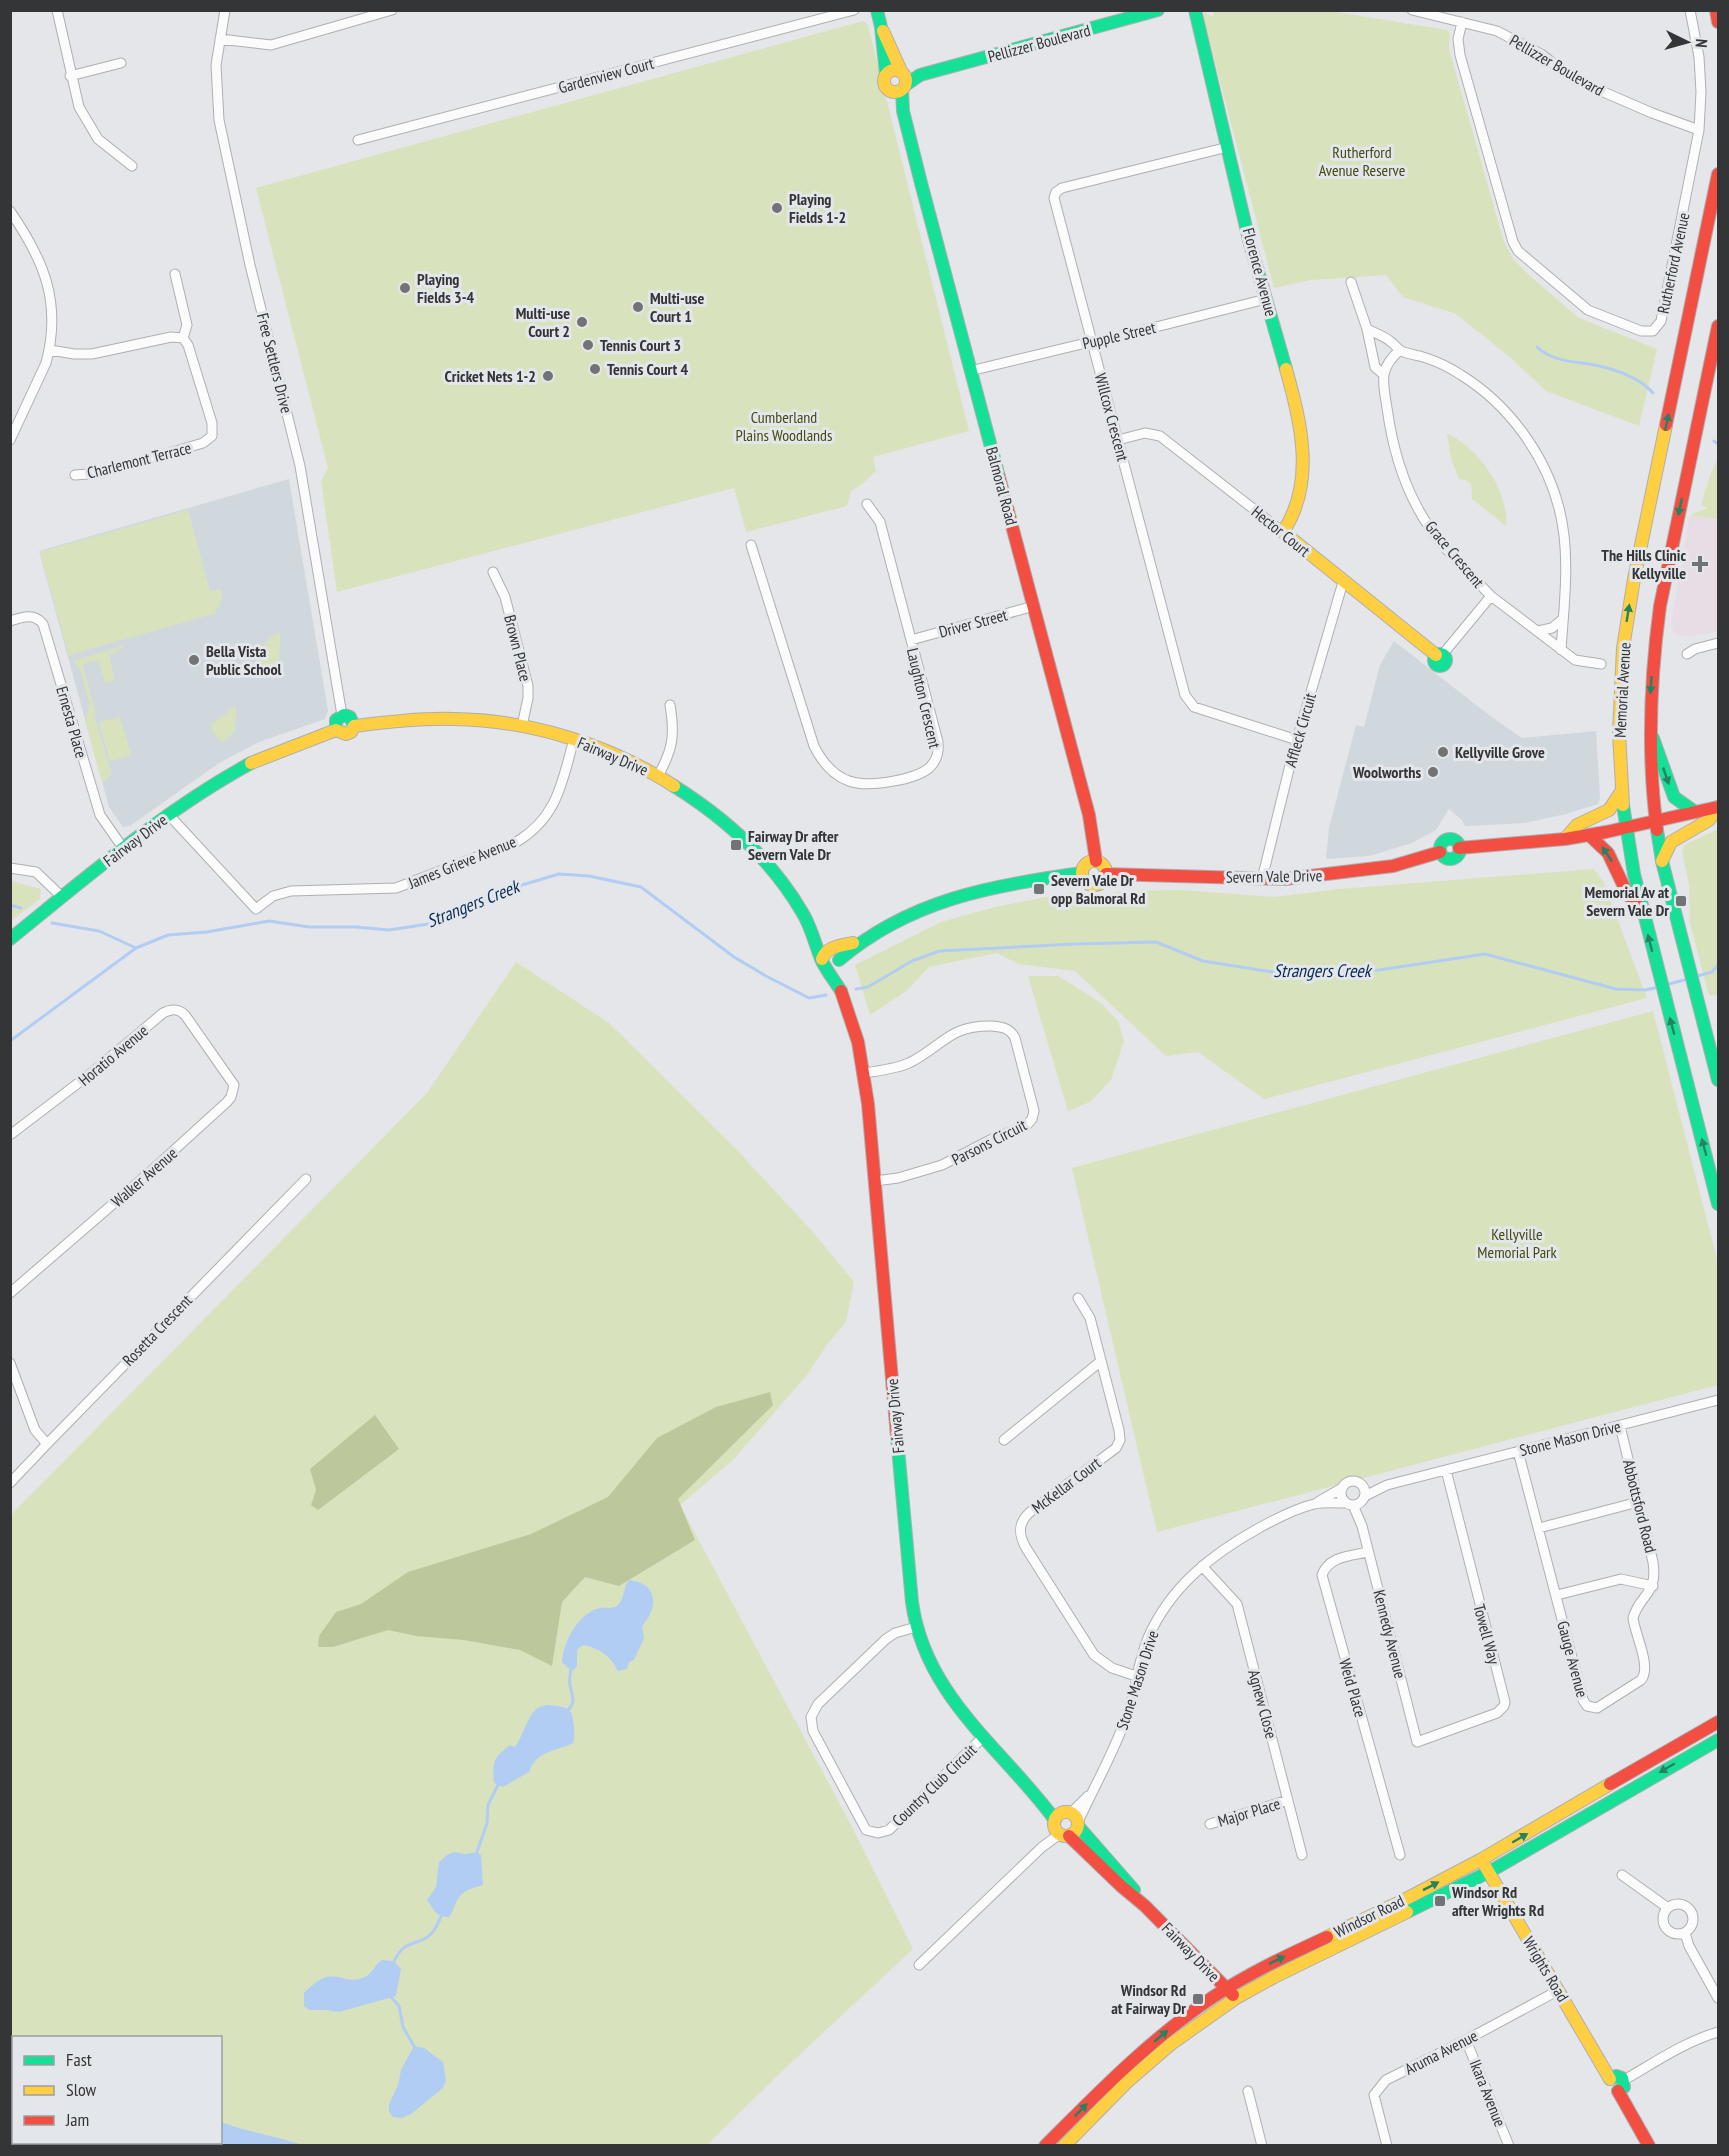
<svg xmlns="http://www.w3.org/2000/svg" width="1729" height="2156" font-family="'PT Sans Narrow',sans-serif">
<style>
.built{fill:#d1d8dd}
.medical{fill:#e8dde5}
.green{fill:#d8e3bd;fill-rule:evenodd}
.forest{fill:#bcc79c}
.water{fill:#b2cdf3}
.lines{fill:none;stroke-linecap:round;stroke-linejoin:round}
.stream{stroke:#b2cdf3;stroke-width:3}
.street-casing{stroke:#aeafb1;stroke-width:11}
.fast-casing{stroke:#aeafb1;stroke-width:14}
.slow-casing{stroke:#aeafb1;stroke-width:14}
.jam-casing{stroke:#aeafb1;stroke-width:14}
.street{stroke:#fbfbfc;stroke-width:9}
.fast{stroke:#16e098;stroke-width:12}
.slow{stroke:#ffcf43;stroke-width:12}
.jam{stroke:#f24e42;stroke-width:12}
.oneway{fill:#268262}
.poi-dot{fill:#727375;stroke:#e3e6ea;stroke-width:2}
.labels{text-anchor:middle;stroke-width:6;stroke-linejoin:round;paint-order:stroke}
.street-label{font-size:16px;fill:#343536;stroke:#e3e6ea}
.park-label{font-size:16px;fill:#424c11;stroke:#e3e6ea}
.poi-label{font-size:16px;font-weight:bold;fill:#343536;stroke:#e3e6ea;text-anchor:start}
.water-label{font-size:18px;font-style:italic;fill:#0b2b54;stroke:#e3e6ea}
</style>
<rect width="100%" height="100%" fill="#e4e6e9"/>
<!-- built -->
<path class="built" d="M289 479 328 711 325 719 259 742 219 763 130 826 123 827 109 807 39 551Z
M1394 641 1489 715 1522 738 1596 731 1600 797 1598 804 1566 814 1525 823 1469 826H1465L1462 820 1449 809 1436 830 1412 843 1369 856 1326 859 1329 828 1356 725 1364 727 1380 665Z"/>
<!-- medical -->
<path class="medical" d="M1690 515 1718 519V631L1690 637 1674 634 1671 623Z"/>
<!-- green -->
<path class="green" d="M1213 11H1330L1447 30 1450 34 1449 49 1504 242 1513 259 1530 276 1579 318 1657 349 1639 426 1546 391 1511 358 1456 314 1403 297 1386 275 1311 280 1274 288 1204 20V12L1213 17Z
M863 21 868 25 969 431 873 457 876 471 862 484 851 491 847 506 746 532 734 488 337 592 321 481 328 468 256 188Z
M1447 434C1478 446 1510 493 1506 526L1472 499 1471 484 1465 480 1459 479 1451 459Z
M1718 458V519L1690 515 1708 508 1702 506V502L1710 476Z
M188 510 210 592 220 589 222 593 220 606 215 608 216 613 69 655 40 552Z
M275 634H280V643L278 645H280L278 667 258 663C253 651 267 642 275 634Z
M122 646 123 648 109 655 115 680 105 683 99 662C94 659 87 661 83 665L96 714 94 715 111 772V775L102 783 85 720 89 709V701L81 671 73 661Z
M236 706 235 731 223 742 215 736 211 724Z
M120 717 131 755 110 761 99 722Z
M1718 829V996L1710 995 1708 992 1690 923 1689 885 1682 852 1685 845Z
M1594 869 1604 883 1647 998 1264 1099 1198 1052 1166 1056 1075 971 1018 964 997 953 929 967 905 992 870 1015 855 965 941 922 995 907 1072 892 1097 895 1124 891 1181 890 1274 897 1339 889Z
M11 881 41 889 40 899 11 921Z
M516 962 609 1023 737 1150 813 1232 854 1282 846 1322 826 1346 807 1375 733 1460 680 1505 851 1825 913 1949 780 2073 707 2145 11 2146V1515L427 1093ZM14 2038H220V2142H14Z
M1028 976H1058L1101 1003 1118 1021 1124 1041 1111 1080 1090 1102 1068 1111Z
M1653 1011 1718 1263V1385L1157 1532 1072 1168Z"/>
<!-- forest -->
<path class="forest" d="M770 1392 773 1405 678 1499 695 1540 619 1586 585 1577 562 1602 552 1666 520 1650 464 1640 416 1636 388 1630 333 1647H318L319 1636 336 1612 361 1604 408 1572 531 1534 608 1497 657 1438 716 1407Z
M375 1415 399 1449 318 1510 311 1505 316 1490 310 1469Z"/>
<!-- water -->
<path class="water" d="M629 1580C658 1583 659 1607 642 1626L644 1638 634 1660 629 1662 627 1669 618 1671C611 1656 599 1648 583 1645L577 1650V1666L574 1670 568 1668 562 1662C563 1642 579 1612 600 1608 606 1606 613 1610 618 1605 625 1598 623 1587 629 1580Z
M548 1705C568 1707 573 1707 574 1728 574 1735 575 1737 573 1743 555 1752 537 1750 529 1772L503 1787 494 1783C492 1762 493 1758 510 1745L515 1747C522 1738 529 1712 538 1708 541 1706 544 1706 548 1705Z
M454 1852 465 1854 477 1852 481 1855 483 1885C473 1888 463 1890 458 1899 454 1905 454 1911 449 1917 436 1917 434 1910 427 1900L436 1887 439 1862 447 1855Z
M382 1960 394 1961 401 1969 396 1996 339 2012 326 2010H309L304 2006V1993C336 1960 339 1988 365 1977 373 1973 375 1964 382 1960Z
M414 2046 424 2048 443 2062 446 2081 443 2088 411 2114 402 2118 393 2117 389 2112V2104L398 2085 401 2070Z
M221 2122C247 2132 275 2136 303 2145H97L98 2142H220Z"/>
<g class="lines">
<!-- stream -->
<path class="stream" d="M1537 347C1550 360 1572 362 1590 364 1611 368 1638 376 1653 393
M1714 441 1718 444
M10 905 21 908
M52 923 99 931 136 948
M1694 977 1712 972 1718 965
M1665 985 1688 979
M856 989 868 987 912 961 939 951 1074 944 1156 942 1203 961 1279 973 1379 970 1485 954 1616 989 1645 990 1659 987
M10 1041 136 948 168 935 207 932 269 921 309 927H356L389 930 435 923 505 890 559 874 589 876 641 887 734 957 766 976 809 998 826 995
M569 1709C576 1701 572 1695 570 1685 569 1680 570 1674 571 1669
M477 1852 487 1823 488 1805 498 1785
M394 1961C405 1941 409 1947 426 1938 434 1933 437 1925 441 1917
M391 1997 399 2006 403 2027 414 2046"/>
<defs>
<path id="street" d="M57 10 79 107 98 139 132 166
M225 10 216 65 219 120 250 265 300 466 342 715
M1412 10 1497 31 1541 54 1570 76 1592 87 1652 113 1699 130
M1462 22 1458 39 1460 55 1513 242 1518 251 1588 310 1641 331H1653L1661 321 1699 130 1701 92 1699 57 1690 10
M220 39 271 45 392 10
M70 76 121 63
M358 140 854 10
M1228 147 1062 188 1056 192 1054 198 1185 695 1194 707 1297 740
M10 211C44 260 62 303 46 363L10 440
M175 274 187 325 183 338
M1351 282 1367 329 1375 367 1382 373
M1367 329C1374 333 1385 336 1391 342 1395 344 1397 349 1401 351 1408 354 1416 355 1423 357 1436 361 1449 367 1461 375 1508 404 1545 454 1559 508 1571 554 1564 604 1561 650
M50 350 74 354H92L171 337 183 338 188 345 212 423V436L203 443 101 473 75 475
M1400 350C1378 369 1383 382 1387 408 1393 452 1406 495 1432 531 1449 555 1471 575 1491 596L1443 654
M970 371 1086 343 1097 342 1266 299
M1118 440 1145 433 1160 436 1283 532
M751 545 814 746C822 762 832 775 849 781 867 788 915 780 929 768 937 761 939 752 938 742L880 522 867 504
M493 572 505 597 528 686V698L522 726
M1491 596 1575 660 1601 664
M10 621C23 617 34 613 43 624L100 815 123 848
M1538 631 1552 628 1563 619
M911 640 1034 606
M1687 654 1695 649 1718 643
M658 776C673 749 675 735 670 705
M169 815 256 909 273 896 291 891 396 888 518 841C558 816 562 782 574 739
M10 868 36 872 62 897
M1262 879 1292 757 1343 582
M864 1073C879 1071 895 1069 909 1063 943 1046 949 1025 992 1026 1002 1027 1010 1028 1015 1038L1034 1111 1032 1119 1026 1126 994 1138 942 1165 898 1178 875 1181
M10 1135 94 1071 163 1013C171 1009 178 1008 185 1015L234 1085 231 1097 227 1102 150 1172 10 1293
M1078 1298 1090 1318 1119 1430 1120 1440 1116 1448 1030 1512C1018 1523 1018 1534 1026 1548L1094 1655 1112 1668 1136 1676
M10 1363 35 1430 47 1444
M1004 1440 1101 1361
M1518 1451 1583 1700 1587 1706 1597 1708 1641 1680C1652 1667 1635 1635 1633 1618 1640 1593 1658 1596 1653 1562L1620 1426
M1341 1493a12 12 0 1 1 24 0a12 12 0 1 1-24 0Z
M10 1483 47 1444 306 1179
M1365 1496 1387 1485 1718 1400
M1318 1502 1342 1488
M1353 1505 1362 1526 1417 1742 1497 1713 1504 1706 1505 1702 1446 1470
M1539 1528 1638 1502
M1368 1552C1350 1556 1329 1556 1322 1575L1400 1855
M1202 1566 1237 1604 1302 1855
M1557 1595 1621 1579 1653 1586
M916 1627 895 1633 886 1639 818 1704 811 1717 813 1731 866 1830 878 1833 889 1830 983 1737
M1071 1813 1088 1796
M1078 1822C1094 1787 1113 1754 1126 1718 1136 1692 1137 1664 1148 1638 1170 1587 1212 1554 1259 1528 1277 1518 1295 1509 1314 1504 1324 1502 1336 1503 1346 1503
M1210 1824 1288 1800
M1622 1875 1668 1908
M1663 1919a15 15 0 1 1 30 0a15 15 0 1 1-30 0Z
M1685 1933 1689 1946 1718 1998
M919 1965 1042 1847 1060 1834
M1466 2040 1509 2146
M1624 2080C1654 2063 1684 2042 1718 2032
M1248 2091 1262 2146
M1387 2146 1374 2095 1386 2080 1466 2040 1559 1990"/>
<path id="fast" d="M877 10 881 27 886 74
M1195 10 1249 240 1286 369
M907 84 920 75 1158 10
M902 90 903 111 921 183 999 477
M1434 660a6 6 0 1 1 12 0a6 6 0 1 1-12 0Z
M336 730V720L344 715 350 717 354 726
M1653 738 1674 797 1695 812
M674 786C725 818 771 859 802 912 811 926 815 944 821 959 826 970 834 980 841 991
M1623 805 1634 874 1718 1204
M1657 830 1662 861 1718 1080
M1440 849a10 10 0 1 1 20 0a10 10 0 1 1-20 0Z
M10 939C87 877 163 811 251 763
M839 960C909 900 993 885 1082 873
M897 1437 912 1602C925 1697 1002 1748 1055 1820
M1078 1826 1134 1890
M1407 1912 1489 1872 1718 1740
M1610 2079 1616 2076 1622 2078 1624 2087 1618 2091"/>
<path id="slow" d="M883 31 901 71
M884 81a11 11 0 1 1 22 0a11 11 0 1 1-22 0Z
M1286 369C1301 423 1316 482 1283 532L1436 655
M354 726C387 722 421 718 454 719 530 720 610 745 674 786
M336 730 346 734 351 732 354 726
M251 763 336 730
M1623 805 1619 733 1623 648 1634 579 1666 425
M1565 839 1577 825 1609 810 1621 792
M1662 861 1671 842 1709 820 1718 807
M1082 873a12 12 0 1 1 24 0a12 12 0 1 1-24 0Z
M822 959C827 946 841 946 853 943
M1054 1824a12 12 0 1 1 24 0a12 12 0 1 1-24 0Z
M1485 1866 1610 2079
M1327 1937 1406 1899 1482 1859 1610 1784
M1064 2146 1126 2083 1171 2044 1236 1998 1274 1977 1407 1912"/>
<path id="jam" d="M1716 10 1718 22
M1666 425 1718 174
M999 477 1089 815 1096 861
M1657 830C1647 755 1650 680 1660 606L1718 326
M1589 835 1608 853 1627 893 1640 909
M1459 848 1565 839 1606 832 1718 807
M1106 874 1285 879 1393 866 1440 852
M841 991 858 1042 868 1104 897 1437
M1610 1784 1718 1722
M1069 1836 1121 1886 1145 1906 1233 1995
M1618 2091 1649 2146
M1045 2146C1098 2093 1150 2039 1213 1997 1249 1973 1288 1955 1327 1937"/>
</defs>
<!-- street casing -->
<use href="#street" class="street-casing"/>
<!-- fast casing -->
<use href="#fast" class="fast-casing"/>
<!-- slow casing -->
<use href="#slow" class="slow-casing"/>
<!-- jam casing -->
<use href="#jam" class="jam-casing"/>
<!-- street -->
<use href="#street" class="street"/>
<!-- fast -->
<use href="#fast" class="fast"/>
<!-- slow -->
<use href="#slow" class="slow"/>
<!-- jam -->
<use href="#jam" class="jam"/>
</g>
<!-- one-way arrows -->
<defs><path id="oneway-solid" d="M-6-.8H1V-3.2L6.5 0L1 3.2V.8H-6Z" transform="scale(1.5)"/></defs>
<g class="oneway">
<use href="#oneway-solid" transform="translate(1667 422) rotate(-78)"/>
<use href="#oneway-solid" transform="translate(1680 507) rotate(102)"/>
<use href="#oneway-solid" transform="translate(1628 613) rotate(-81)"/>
<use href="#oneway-solid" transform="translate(1651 685) rotate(94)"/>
<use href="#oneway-solid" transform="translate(1666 776) rotate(71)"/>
<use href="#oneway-solid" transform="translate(1607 854) rotate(-124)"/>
<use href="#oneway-solid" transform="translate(1650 943) rotate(-104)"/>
<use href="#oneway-solid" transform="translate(1672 1026) rotate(-105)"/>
<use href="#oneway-solid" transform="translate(1704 1147) rotate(-105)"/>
<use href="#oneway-solid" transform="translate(1667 1768) rotate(150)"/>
<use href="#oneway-solid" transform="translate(1520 1838) rotate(-30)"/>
<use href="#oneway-solid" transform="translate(1431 1886) rotate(-27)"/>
<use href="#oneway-solid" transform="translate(1277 1960) rotate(-26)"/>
<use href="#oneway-solid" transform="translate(1161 2036) rotate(-40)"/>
<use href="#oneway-solid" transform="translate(1081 2110) rotate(-45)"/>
</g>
<!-- markers -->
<g class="poi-dot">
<circle cx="777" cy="208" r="6"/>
<circle cx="405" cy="288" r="6"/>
<circle cx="638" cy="307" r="6"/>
<circle cx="582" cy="322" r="6"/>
<circle cx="588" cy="345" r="6"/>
<circle cx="595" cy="369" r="6"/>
<circle cx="548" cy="376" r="6"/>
<path d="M1697 555h6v6h6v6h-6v6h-6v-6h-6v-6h6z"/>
<circle cx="194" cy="660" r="6"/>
<circle cx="1443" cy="752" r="6"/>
<circle cx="1433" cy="772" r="6"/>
<rect x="730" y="839" width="12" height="12" rx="3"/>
<rect x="1033" y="883" width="12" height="12" rx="3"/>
<rect x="1675" y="895" width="12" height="12" rx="3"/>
<rect x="1434" y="1895" width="12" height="12" rx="3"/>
<rect x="1192" y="1993" width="12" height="12" rx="3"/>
</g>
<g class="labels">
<!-- street labels -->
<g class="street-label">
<text transform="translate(1039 43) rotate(-15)" y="6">Pellizzer Boulevard</text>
<text transform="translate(1557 65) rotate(30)" y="6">Pellizzer Boulevard</text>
<text transform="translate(606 75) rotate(-15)" y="6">Gardenview Court</text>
<text transform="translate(1673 263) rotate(-78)" y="6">Rutherford Avenue</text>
<text transform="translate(1260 272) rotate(75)" y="6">Florence Avenue</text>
<text transform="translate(1119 335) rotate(-13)" y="6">Pupple Street</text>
<text transform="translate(275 363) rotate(76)" y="6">Free Settlers Drive</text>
<text transform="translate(1112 417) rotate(75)" y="6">Willcox Crescent</text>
<text transform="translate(139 460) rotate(-14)" y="6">Charlemont Terrace</text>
<text transform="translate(1002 486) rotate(75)" y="6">Balmoral Road</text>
<text transform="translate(1281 531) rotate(39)" y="6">Hector Court</text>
<text transform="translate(1455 554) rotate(50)" y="6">Grace Crescent</text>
<text transform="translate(973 623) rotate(-15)" y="6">Driver Street</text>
<text transform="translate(518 648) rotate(76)" y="6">Brown Place</text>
<text transform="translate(1622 690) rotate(-87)" y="6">Memorial Avenue</text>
<text transform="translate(924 698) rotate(77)" y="6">Laughton Crescent</text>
<text transform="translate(72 722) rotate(74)" y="6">Ernesta Place</text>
<text transform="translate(1300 730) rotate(-74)" y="6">Affleck Circuit</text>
<text transform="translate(613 756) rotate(23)" y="6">Fairway Drive</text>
<text transform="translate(135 840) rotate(-37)" y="6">Fairway Drive</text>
<text transform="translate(462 862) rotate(-22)" y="6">James Grieve Avenue</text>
<text transform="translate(1274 876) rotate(-1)" y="6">Severn Vale Drive</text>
<text transform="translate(113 1055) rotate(-40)" y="6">Horatio Avenue</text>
<text transform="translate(989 1142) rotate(-27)" y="6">Parsons Circuit</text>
<text transform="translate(144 1177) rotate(-41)" y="6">Walker Avenue</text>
<text transform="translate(157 1330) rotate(-46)" y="6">Rosetta Crescent</text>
<text transform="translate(895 1416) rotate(-95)" y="6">Fairway Drive</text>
<text transform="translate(1570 1438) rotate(-14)" y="6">Stone Mason Drive</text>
<text transform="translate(1066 1485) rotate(-37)" y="6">McKellar Court</text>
<text transform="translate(1640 1506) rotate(76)" y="6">Abbottsford Road</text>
<text transform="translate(1390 1634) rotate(76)" y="6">Kennedy Avenue</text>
<text transform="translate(1487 1634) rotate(75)" y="6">Towell Way</text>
<text transform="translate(1573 1659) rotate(75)" y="6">Gauge Avenue</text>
<text transform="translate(1137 1680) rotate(-72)" y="6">Stone Mason Drive</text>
<text transform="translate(1353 1688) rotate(74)" y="6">Weid Place</text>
<text transform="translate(1263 1704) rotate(75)" y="6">Agnew Close</text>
<text transform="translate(934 1785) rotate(-44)" y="6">Country Club Circuit</text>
<text transform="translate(1249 1812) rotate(-17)" y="6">Major Place</text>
<text transform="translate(1369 1916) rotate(-26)" y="6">Windsor Road</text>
<text transform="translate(1191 1952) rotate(46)" y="6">Fairway Drive</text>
<text transform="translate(1546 1969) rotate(59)" y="6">Wrights Road</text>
<text transform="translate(1441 2052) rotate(-27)" y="6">Aruma Avenue</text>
<text transform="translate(1488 2093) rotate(68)" y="6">Ikara Avenue</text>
</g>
<!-- park labels -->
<g class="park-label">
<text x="1362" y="158">Rutherford<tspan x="1362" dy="18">Avenue Reserve</tspan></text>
<text x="784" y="423">Cumberland<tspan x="784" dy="18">Plains Woodlands</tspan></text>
<text x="1517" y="1240">Kellyville<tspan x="1517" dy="18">Memorial Park</tspan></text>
</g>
<!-- poi labels -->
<g class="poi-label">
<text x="789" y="205">Playing<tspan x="789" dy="18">Fields 1-2</tspan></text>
<text x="417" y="285">Playing<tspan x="417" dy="18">Fields 3-4</tspan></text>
<text x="650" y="304">Multi-use<tspan x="650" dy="18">Court 1</tspan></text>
<text x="570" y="319" text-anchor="end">Multi-use<tspan x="570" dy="18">Court 2</tspan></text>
<text x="600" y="351">Tennis Court 3</text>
<text x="607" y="375">Tennis Court 4</text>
<text x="536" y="382" text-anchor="end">Cricket Nets 1-2</text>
<text x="1686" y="561" text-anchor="end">The Hills Clinic<tspan x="1686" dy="18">Kellyville</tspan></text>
<text x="206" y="657">Bella Vista<tspan x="206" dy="18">Public School</tspan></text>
<text x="1455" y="758">Kellyville Grove</text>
<text x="1421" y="778" text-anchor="end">Woolworths</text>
<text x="748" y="842">Fairway Dr after<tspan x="748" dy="18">Severn Vale Dr</tspan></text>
<text x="1051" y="886">Severn Vale Dr<tspan x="1051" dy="18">opp Balmoral Rd</tspan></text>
<text x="1669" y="898" text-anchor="end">Memorial Av at<tspan x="1669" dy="18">Severn Vale Dr</tspan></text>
<text x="1452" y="1898">Windsor Rd<tspan x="1452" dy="18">after Wrights Rd</tspan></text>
<text x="1186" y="1996" text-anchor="end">Windsor Rd<tspan x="1186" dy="18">at Fairway Dr</tspan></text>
</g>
<!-- water labels -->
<g class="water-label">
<text transform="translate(473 904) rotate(-22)" y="6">Strangers Creek</text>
<text x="1322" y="977">Strangers Creek</text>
</g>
</g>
<!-- border -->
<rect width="1729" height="2156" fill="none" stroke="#343536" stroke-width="24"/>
<!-- legend -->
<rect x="12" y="2036" width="210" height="108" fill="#e3e6ea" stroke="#9d9fa2" stroke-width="1.5"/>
<rect x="24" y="2056" width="30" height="9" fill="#16e098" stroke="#9d9fa2" stroke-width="1.5"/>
<text x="66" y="2066" font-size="18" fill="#343536">Fast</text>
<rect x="24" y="2086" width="30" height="9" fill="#ffcf43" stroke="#9d9fa2" stroke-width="1.5"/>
<text x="66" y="2096" font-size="18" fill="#343536">Slow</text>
<rect x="24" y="2116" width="30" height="9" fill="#f24e42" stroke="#9d9fa2" stroke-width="1.5"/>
<text x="66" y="2126" font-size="18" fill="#343536">Jam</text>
<!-- north arrow -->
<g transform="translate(1687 42) rotate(95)" stroke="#e3e6ea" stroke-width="4.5" paint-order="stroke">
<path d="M0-4.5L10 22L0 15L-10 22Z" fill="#343536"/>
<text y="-9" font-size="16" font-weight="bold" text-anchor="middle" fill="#343536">N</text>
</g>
</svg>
